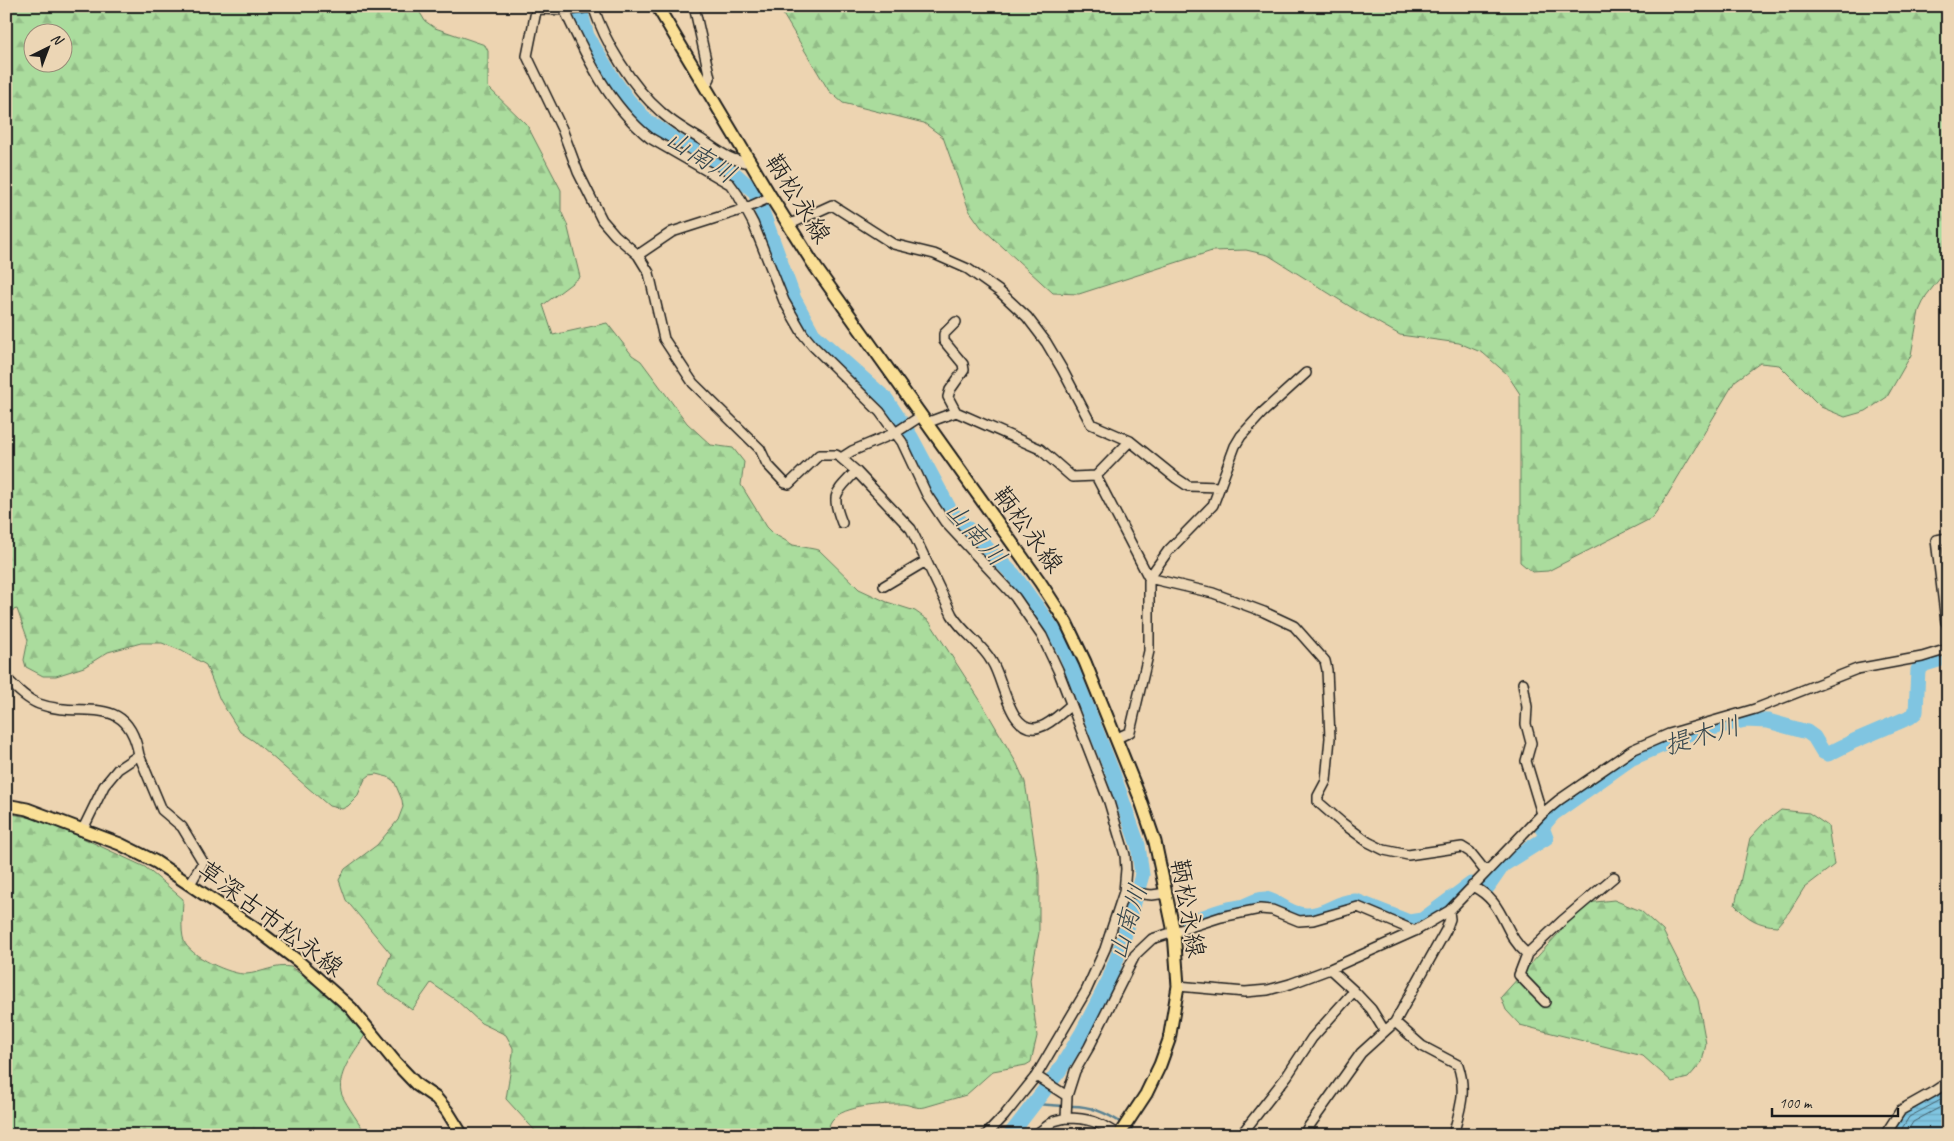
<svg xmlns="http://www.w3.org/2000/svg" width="1954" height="1141" font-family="Caveat,'Klee One',sans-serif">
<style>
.forest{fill:url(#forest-firs);stroke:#637c5c;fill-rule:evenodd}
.water{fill:url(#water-rules);stroke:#588192}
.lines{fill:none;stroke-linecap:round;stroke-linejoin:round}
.shore{stroke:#44606b;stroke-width:1}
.stream{stroke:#588192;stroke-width:2.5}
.river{stroke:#80c5e1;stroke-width:15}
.minor-casing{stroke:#1c1c1c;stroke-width:12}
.major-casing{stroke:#1c1c1c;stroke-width:15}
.minor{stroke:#ecd6b5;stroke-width:9}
.major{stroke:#fadf96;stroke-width:11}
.labels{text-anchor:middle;stroke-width:4;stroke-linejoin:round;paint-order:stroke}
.street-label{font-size:25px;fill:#1c1c1c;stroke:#ecd6b5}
.water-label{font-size:26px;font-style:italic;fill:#35464d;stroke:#ecd6b5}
</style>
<defs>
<pattern id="forest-firs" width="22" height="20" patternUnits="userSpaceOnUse" patternTransform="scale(1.25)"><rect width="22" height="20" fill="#aadc9d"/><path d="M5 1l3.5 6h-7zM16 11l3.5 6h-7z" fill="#92bc87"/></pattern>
<pattern id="water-rules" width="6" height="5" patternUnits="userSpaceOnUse" patternTransform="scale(1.25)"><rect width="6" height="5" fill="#80c5e1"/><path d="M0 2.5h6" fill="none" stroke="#6ea9c0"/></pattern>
</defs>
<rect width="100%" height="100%" fill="#edd4b1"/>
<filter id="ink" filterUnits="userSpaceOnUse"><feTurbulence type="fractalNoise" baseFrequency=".02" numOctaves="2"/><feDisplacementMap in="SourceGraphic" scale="10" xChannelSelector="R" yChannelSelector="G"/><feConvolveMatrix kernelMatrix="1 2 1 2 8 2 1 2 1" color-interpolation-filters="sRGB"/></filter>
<g filter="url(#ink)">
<!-- forest -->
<path class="forest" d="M6 6H416L425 21 435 28 485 45 488 51V87L527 125 561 190V211L567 224 580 277 543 305 553 335 607 323 632 355 641 361 687 423 711 445 733 448 744 462 741 485 767 527 774 534 793 545 819 550 859 589 887 602 915 611 929 621 980 700 1017 764 1025 782 1039 875V933L1030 980 1037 1036 1031 1062 1026 1065 993 1071 966 1095 925 1107C917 1109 911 1105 903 1104 884 1104 844 1105 832 1120 829 1124 828 1130 826 1135H539L506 1099 513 1054V1048L506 1035 481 1023 456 1000 431 983 412 1010 378 985 391 954 346 900 339 880 345 869 377 845 398 820 403 807 402 800 394 781 388 777 376 774 370 775 365 779 357 797 348 806 342 809 329 806 254 741 240 732 220 700 206 665 182 651 162 643H141L108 652 84 667 56 676H43L26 667 24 660 28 640 17 609 6 612ZM62 32V62H32V32Z
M778 6H1948V268L1926 296 1919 311 1911 355 1887 397 1866 411 1845 417 1821 407 1779 365 1760 363 1735 381 1665 499 1652 518 1548 571 1532 572 1520 562V394L1507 374 1483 353 1459 343 1400 335 1354 309 1268 255 1246 250 1212 251 1079 294 1053 293 981 227 969 210 943 137 924 123 843 103 829 91Z
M1781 810 1809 813 1828 826 1834 865 1804 888 1789 912 1777 926C1758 925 1748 919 1735 905L1750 838 1764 823Z
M6 813 44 820 145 867 183 899C183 911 180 929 184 941 189 956 231 975 246 974 262 973 275 964 291 967L337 1001 365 1035C356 1050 337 1072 341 1092 342 1099 358 1121 363 1129V1135H6Z
M1614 900 1641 911 1663 931 1698 1000 1706 1044 1702 1062 1688 1078 1672 1082 1643 1056 1520 1025 1506 1010 1501 997 1586 903Z"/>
<!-- water -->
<path class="water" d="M1948 1090V1135H1892L1905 1114Z"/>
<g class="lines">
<!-- shore -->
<path class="shore" d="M1898 1135 1909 1117 1948 1096
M1905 1135 1913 1122 1948 1103"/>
<!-- stream -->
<path class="stream" d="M1035 1104 1064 1106
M1070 1106C1089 1105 1107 1113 1123 1124
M1127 1127 1138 1135"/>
<!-- river -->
<path class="river" d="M579 6 587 36 613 79 628 100 647 121 678 142 726 166 755 192 794 299 813 334 886 399 911 437 951 512 1013 574 1054 631 1066 654 1113 774 1138 845 1142 875 1122 944 1109 980 1082 1033 1059 1071 1010 1135
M1485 886 1487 888 1503 865 1546 838 1542 827 1553 814 1632 758 1688 734 1745 720 1768 721 1807 732 1814 737 1823 752 1828 754 1854 741 1910 717 1916 712 1918 670 1925 664 1948 657
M1189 923C1199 919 1210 914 1221 911 1229 908 1237 908 1244 906 1250 903 1259 898 1266 899 1281 903 1292 916 1308 915 1326 915 1339 900 1356 901L1409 922 1422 920 1471 884"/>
<defs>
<path id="minor" d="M537 6 527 56 562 129 578 172 602 220 615 235 638 255 649 273 664 339 693 383 760 449 767 464 785 483 789 484 819 455H836L841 458 852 451 895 433 921 416
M593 6C605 43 632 87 661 112 673 123 688 132 702 140 720 152 728 160 750 163
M694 6 710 78 705 87
M537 9 569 10 593 7
M564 9C586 56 608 104 650 138L730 184 738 195 753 223 784 301 803 334 813 346 880 412 902 442 927 495 945 522 1015 597 1042 636 1058 670 1109 802 1125 855 1126 869 1124 892 1105 949 1086 991 1036 1076 1004 1116 986 1135
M788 225 832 205 893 244 934 254 968 269 999 291 1027 317 1046 342 1062 369 1091 424 1130 441 1176 478 1188 486 1220 487
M638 255 672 232 744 209 771 197
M1306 373 1262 413 1241 436 1235 446 1213 505 1168 551 1149 578 1213 593 1264 612 1294 626 1325 661 1327 670 1330 738 1326 781 1318 796V802L1341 822 1368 842 1384 850 1408 855 1462 847 1470 852 1486 872
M956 412 948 397 950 390 964 370 963 364 944 341V334L956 322
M926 423 956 412 1040 449 1072 477 1096 476 1130 441
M841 458 856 471 911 529 952 615C963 633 982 644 992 662 1004 680 1010 737 1040 727 1051 724 1062 712 1071 705
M1096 476 1149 578V651L1130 732 1117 738
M842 523C830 493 836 493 856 471
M1948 538 1936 540 1946 622 1948 625
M884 586 926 561
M6 678C16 688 26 699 39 704 82 720 127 690 139 755L118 769 104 786 83 829
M1523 683 1527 707 1526 724 1531 743 1526 761 1542 814
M139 755 162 810 182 827 203 862 190 884
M1472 886C1506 902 1502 933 1527 954L1562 921 1614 877
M1124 892 1152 895 1166 893
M1527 954 1519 975 1545 1002
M1330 969 1354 991
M1178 986 1245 992 1268 990 1290 984 1330 969 1415 931 1449 911 1542 814 1559 800 1632 750 1669 734 1755 709 1857 669 1922 657 1948 649
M1395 1022 1422 1046 1458 1065C1467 1092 1460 1109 1453 1135
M1036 1076 1067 1096
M1066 1118C1089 1118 1099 1122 1118 1135
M1244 1131 1287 1076 1312 1038 1354 991 1371 1009 1384 1030
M1035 1135 1054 1121 1066 1118 1067 1096 1075 1071 1089 1047 1135 955 1152 939 1221 917 1260 909 1272 910 1299 921 1313 920 1358 907 1415 931
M1306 1135 1307 1129 1361 1053 1395 1022 1446 930 1450 919 1449 911
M1885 1135 1901 1110 1933 1092 1948 1082"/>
<path id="major" d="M657 6 771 197 816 268 1040 582 1066 622 1085 662 1140 798 1155 842 1174 932 1178 986 1169 1040 1160 1065 1146 1094 1119 1135
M6 805 27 809 120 844 156 862 256 929 298 961 351 1008 396 1063 417 1085 436 1098 447 1111 462 1135"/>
</defs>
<!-- minor casing -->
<use href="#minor" class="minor-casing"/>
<!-- major casing -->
<use href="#major" class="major-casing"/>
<!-- minor -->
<use href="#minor" class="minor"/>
<!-- major -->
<use href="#major" class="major"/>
</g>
</g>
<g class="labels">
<!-- street labels -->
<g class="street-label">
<text transform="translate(799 198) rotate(58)" y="9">鞆松永線</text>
<text transform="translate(1029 529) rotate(54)" y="9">鞆松永線</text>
<text transform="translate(1189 908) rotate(80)" y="9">鞆松永線</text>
<text transform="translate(271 918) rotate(37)" y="9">草深古市松永線</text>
</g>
<!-- water labels -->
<g class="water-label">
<text transform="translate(701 156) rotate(32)" y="9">山南川</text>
<text transform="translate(976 533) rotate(48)" y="9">山南川</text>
<text transform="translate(1702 735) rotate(-16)" y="9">提木川</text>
<text transform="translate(1127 922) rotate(-73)" y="9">山南川</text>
</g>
</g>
<!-- margin -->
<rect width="1954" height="1141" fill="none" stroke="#ecd6b5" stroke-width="25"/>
<rect x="12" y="12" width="1929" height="1116" fill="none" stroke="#1c1c1c" stroke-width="2" filter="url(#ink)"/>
<!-- north arrow -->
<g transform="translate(48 48) rotate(42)"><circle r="24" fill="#ecd6b5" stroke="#998c78"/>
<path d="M0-4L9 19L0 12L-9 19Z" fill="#1c1c1c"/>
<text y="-8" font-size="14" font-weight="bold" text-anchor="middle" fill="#1c1c1c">N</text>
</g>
<!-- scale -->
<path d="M1772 1108v8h126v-8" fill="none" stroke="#1c1c1c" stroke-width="2.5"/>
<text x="1779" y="1108" font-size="15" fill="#1c1c1c" stroke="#ecd6b5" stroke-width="4" paint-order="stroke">100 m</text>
</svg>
